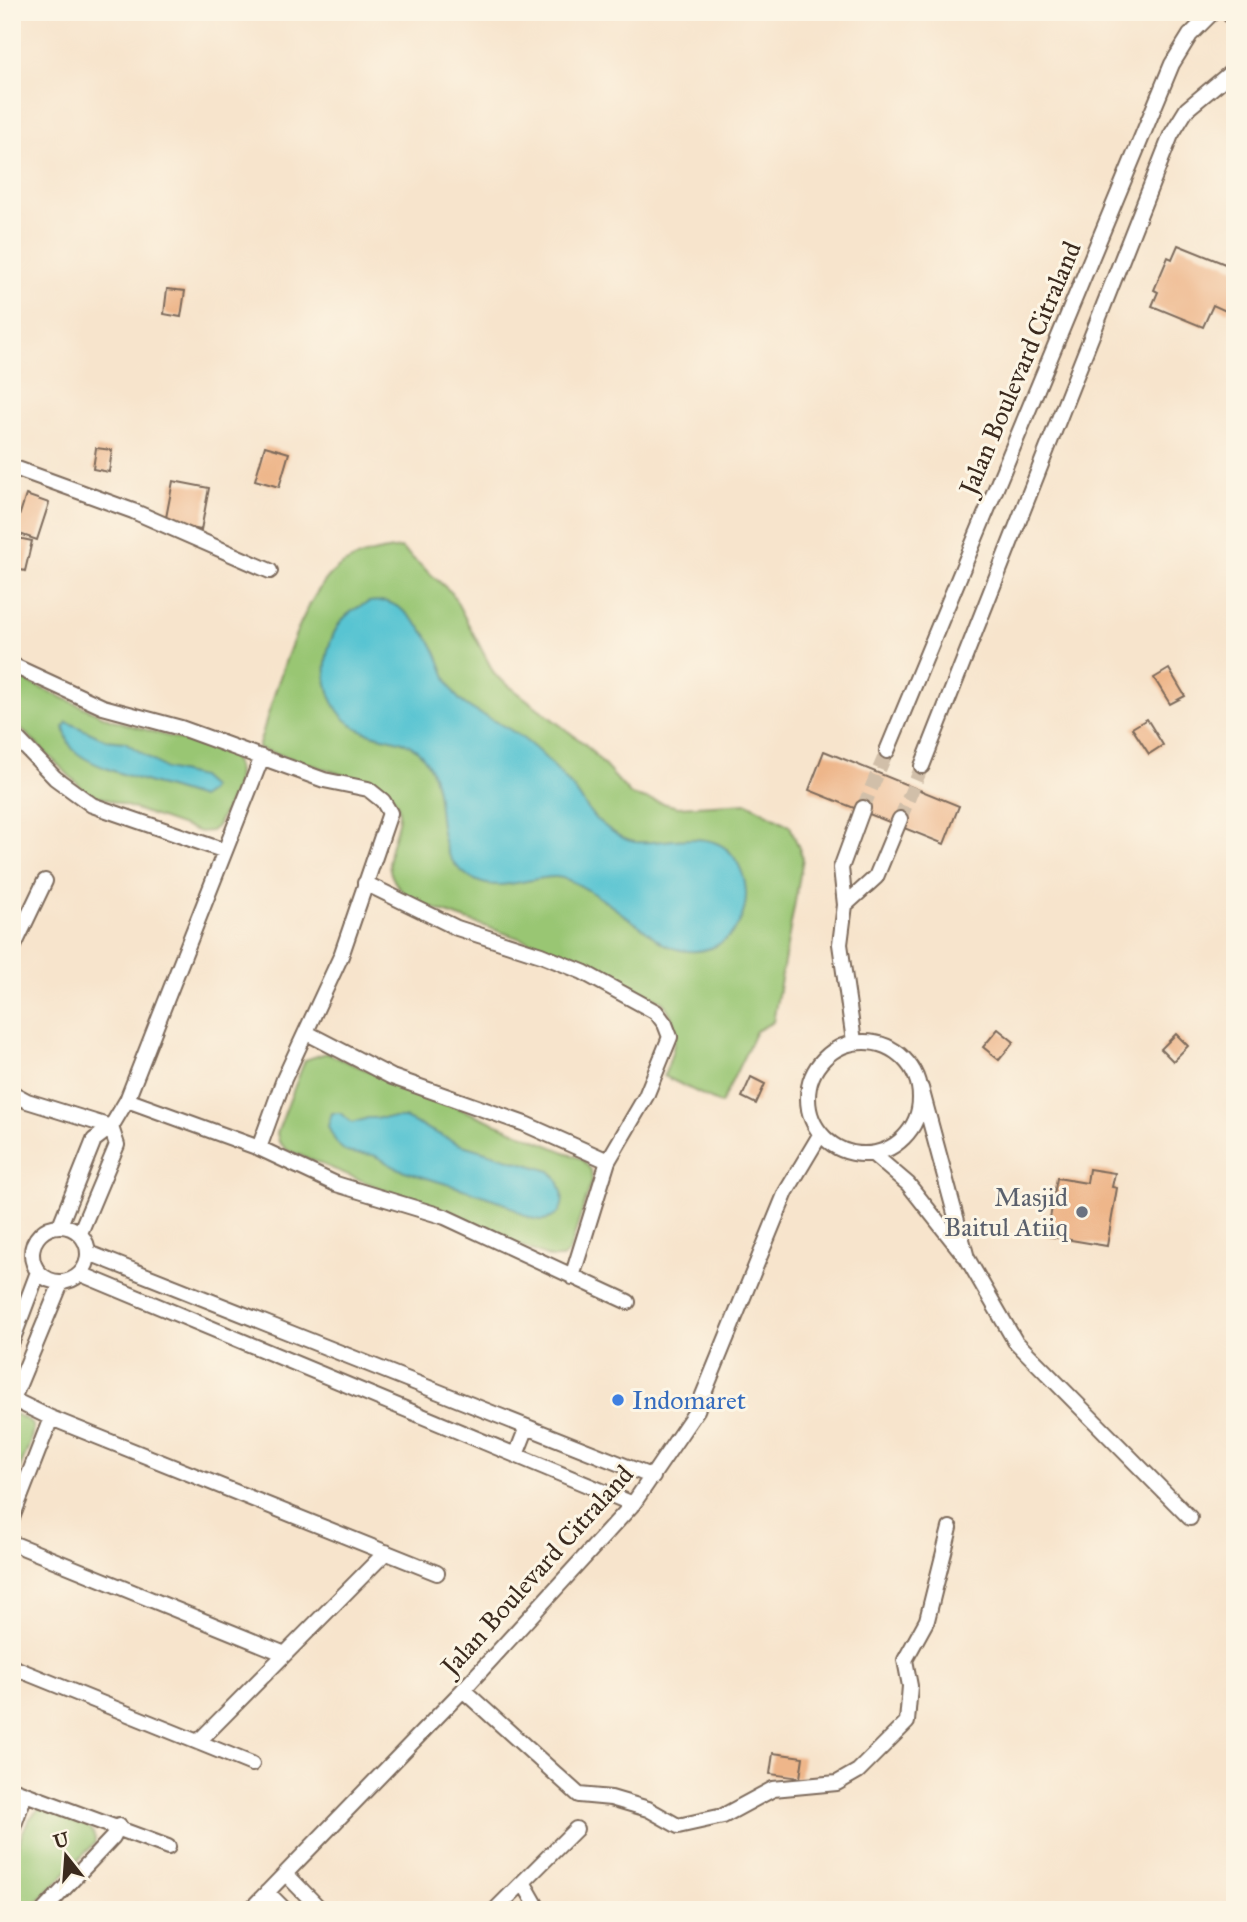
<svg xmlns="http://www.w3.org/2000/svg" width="1247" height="1922" font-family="'IM FELL Great Primer',serif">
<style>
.green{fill:#99c673;stroke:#6a7848;stroke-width:2}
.water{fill:#58c4d2;stroke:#4a7778;stroke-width:2}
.building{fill:#eeb68a}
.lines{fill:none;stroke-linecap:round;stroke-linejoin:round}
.minor-tunnel{stroke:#d1bfa9;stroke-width:14;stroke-dasharray:14 7;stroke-linecap:butt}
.minor-casing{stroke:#7d6b5b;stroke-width:18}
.trunk-casing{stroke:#7d6b5b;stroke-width:28}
.minor{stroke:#fff;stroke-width:14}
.trunk{stroke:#fbbb8c;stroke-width:24}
.worship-dot{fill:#6b7280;stroke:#fcf5e5;stroke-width:2.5}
.shop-dot{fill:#3f7fe0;stroke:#fcf5e5;stroke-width:2.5}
.labels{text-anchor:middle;stroke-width:6;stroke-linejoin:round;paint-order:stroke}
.street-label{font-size:26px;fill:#3b2a1e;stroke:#fcf5e5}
.worship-label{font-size:26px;fill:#5b616d;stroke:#fcf5e5;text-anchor:end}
.shop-label{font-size:26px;fill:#366cbe;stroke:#fcf5e5;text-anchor:start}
</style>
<rect width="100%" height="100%" fill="#fcf5e5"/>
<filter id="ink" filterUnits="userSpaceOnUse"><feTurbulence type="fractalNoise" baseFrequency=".0143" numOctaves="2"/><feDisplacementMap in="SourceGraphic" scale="14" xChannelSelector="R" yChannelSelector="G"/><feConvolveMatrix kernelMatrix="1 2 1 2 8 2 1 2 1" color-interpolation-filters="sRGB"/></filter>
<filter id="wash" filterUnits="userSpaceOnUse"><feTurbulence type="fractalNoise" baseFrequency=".00686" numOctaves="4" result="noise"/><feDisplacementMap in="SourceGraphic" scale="28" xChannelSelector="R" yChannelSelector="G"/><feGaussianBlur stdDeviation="1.57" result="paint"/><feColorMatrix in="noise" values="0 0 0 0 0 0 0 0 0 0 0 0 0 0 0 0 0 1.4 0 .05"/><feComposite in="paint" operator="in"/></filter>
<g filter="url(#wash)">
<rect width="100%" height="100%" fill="#f7e4cc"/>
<!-- green -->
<path class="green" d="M401 548 452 593 495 675 586 745 631 795 678 807 748 803 790 826 803 858 773 1022 756 1031 721 1104 664 1076C675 1049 682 1025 662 1001L576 958 415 902C352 858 430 820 383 787L258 748C273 699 296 611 331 574 349 556 377 551 401 548Z
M12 675 110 719 231 755C249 777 227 803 217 826L211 831 200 832 86 792 12 720Z
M326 1053 582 1159 591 1170 592 1181 569 1252 562 1258H551L287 1150 279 1142 277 1133 305 1060Z
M12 1413C18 1416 29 1418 32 1425 36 1436 17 1474 12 1486Z
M41 1808C61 1808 96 1820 95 1843L29 1910H12C12 1881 14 1825 41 1808Z"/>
<!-- water -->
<path class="water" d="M369 602C374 602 382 600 387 602 404 606 427 633 434 648 443 665 447 689 462 702 478 715 498 721 515 733 535 746 557 769 572 787 580 796 586 808 594 817 604 826 621 840 635 842 666 845 712 826 734 857 764 900 735 960 680 950 659 946 651 932 634 922 616 910 576 877 555 877 530 877 501 892 477 881 427 858 448 805 430 768 412 732 387 744 359 729 330 714 321 679 328 650 335 624 345 612 369 602Z
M67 722 106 740 125 742 166 769 200 777 211 787 209 792 200 798C171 787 89 770 72 748 67 742 66 735 64 727Z
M332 1113H340L352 1123 368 1118H405L459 1144 550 1171C565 1184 571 1217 543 1220 527 1221 513 1206 499 1201 467 1189 434 1181 402 1170 392 1167 383 1159 373 1155 365 1153 354 1155 347 1152 337 1147 332 1135 328 1126Z"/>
<g id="blocks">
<!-- building -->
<path class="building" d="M1178 245 1235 268V296L1228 312 1213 305 1203 327 1152 306 1158 292 1154 290 1168 257 1172 259Z
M167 289 185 291 181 317 164 314Z
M265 446 289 453 279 487 255 480Z
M96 448 112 450 109 472 93 469Z
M173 481 209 488 201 530 165 523Z
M26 495 49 503 37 540 14 532Z
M13 537 32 541 25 571 12 568Z
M1169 669 1185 696 1170 704 1154 678Z
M1147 719 1163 745 1149 754 1132 728Z
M824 751 959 806 944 844 809 790Z
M998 1029 1014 1042 999 1060 983 1047Z
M1176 1034 1188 1046 1173 1061 1161 1049Z
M751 1077 765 1084 756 1104 742 1097Z
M1089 1169 1115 1173 1112 1187 1117 1188 1107 1246 1047 1236 1057 1178 1087 1183Z
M773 1753 803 1757 800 1778 770 1774Z"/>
</g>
</g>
<g filter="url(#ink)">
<use href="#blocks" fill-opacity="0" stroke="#7d6b5b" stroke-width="2"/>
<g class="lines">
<!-- minor-tunnel -->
<path class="minor-tunnel" d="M863 808 887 751
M900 819 922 766"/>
<defs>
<path id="minor" d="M12 467 133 511 270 571
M12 665 103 707 181 728 324 780 368 789 383 801 390 813 341 956 284 1079 259 1148
M12 733 55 778 92 805 225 851
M887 751 1172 64 1190 35 1213 12
M922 766 1171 135 1187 109 1235 69
M365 883 457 928 541 955 583 972 656 1012 665 1024 670 1037 646 1096 608 1161 572 1277
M845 905 876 877 900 819
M12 950 45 881
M307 1033 392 1077 525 1124 608 1161
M854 1041 840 944 845 905 841 868 863 808
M808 1098a56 56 0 1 1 112 0a56 56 0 1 1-112 0Z
M921 1088 967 1258 1015 1341 1190 1518
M12 1093 27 1101 111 1127
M127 1100 259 1148 336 1184 445 1217 628 1302
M874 1155 908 1184 964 1255
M60 1225 94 1140 111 1127 127 1100 262 757
M32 1254a28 28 0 1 1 56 0a28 28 0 1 1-56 0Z
M80 1233 117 1145 111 1127
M89 1253 653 1477
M81 1274 633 1504
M12 1341 38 1272
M12 1399 51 1418 437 1573
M13 1399 61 1283
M516 1455 527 1427
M12 1518 51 1418
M12 1543 285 1654
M12 1667 252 1764
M463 1690 579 1795 611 1798 648 1809 678 1826 723 1816 773 1789 837 1783 858 1771 907 1722 910 1686 905 1660 927 1620 950 1528
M198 1742 386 1552
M12 1789 168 1847
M12 1830 25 1794
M286 1874 321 1910
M523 1882 539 1910
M267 1892 285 1910
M44 1910 113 1837 119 1826
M250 1910 463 1690 633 1504 697 1410 786 1192 820 1135
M495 1910 576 1829"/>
<path id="trunk" d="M1234 12 1235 13"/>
</defs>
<!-- minor casing -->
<use href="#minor" class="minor-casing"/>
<!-- trunk casing -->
<use href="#trunk" class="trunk-casing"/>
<!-- minor -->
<use href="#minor" class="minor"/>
<!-- trunk -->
<use href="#trunk" class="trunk"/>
</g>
</g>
<!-- markers -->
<circle class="worship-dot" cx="1082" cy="1212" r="7"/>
<circle class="shop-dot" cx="618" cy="1400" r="7"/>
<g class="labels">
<!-- street labels -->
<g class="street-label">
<text transform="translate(1020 368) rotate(-67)" y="9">Jalan Boulevard Citraland</text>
<text transform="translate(537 1570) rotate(-48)" y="9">Jalan Boulevard Citraland</text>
</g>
<!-- worship labels -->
<g class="worship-label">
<text x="1068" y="1206">Masjid<tspan x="1068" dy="30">Baitul Atiiq</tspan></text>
</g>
<!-- shop labels -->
<g class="shop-label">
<text x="632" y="1409">Indomaret</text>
</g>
</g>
<!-- margin -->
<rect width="1247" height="1922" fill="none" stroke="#fcf5e5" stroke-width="42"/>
<!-- north arrow -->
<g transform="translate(66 1856) rotate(343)" stroke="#fcf5e5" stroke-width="5" paint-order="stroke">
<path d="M0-5L12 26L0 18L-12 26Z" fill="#3b2a1e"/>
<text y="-10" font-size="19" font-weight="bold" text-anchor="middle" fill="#3b2a1e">U</text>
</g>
</svg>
